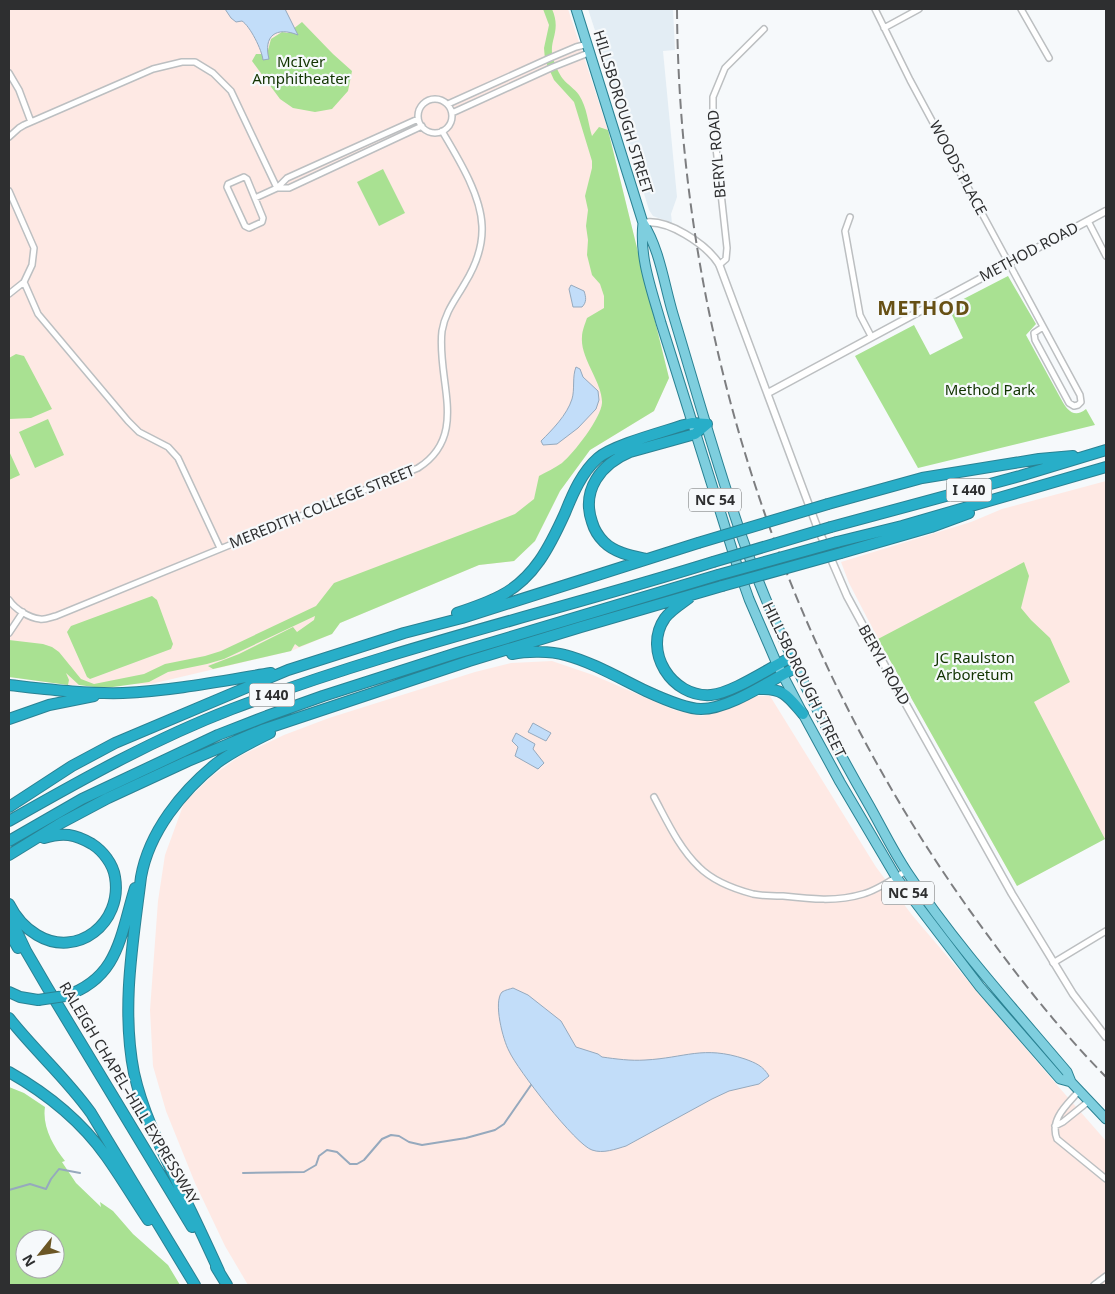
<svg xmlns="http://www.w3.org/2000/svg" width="1115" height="1294" font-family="'Noto Sans',sans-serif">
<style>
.built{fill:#e3edf4}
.education{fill:#fee9e4}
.green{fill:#a9e192;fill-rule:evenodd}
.water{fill:#c2ddf9;stroke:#96a9bd}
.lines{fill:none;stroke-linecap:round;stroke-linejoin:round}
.stream{stroke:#96a9bd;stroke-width:2}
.minor-casing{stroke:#bcbfc1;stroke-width:8}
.tertiary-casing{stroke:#bcbfc1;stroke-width:9}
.primary-casing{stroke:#2a8293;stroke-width:11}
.motorway-casing{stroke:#2a8293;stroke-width:12}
.minor{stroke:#fff;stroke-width:5}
.tertiary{stroke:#fff;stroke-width:6}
.primary{stroke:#7ecede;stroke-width:9}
.motorway{stroke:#28aec8;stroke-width:10}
.rail{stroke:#7d7e80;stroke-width:2;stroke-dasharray:10 5;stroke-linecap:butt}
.motorway-bridge-casing{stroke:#2a8293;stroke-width:12;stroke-linecap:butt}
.motorway-bridge{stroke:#28aec8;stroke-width:10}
.labels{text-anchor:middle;stroke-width:4.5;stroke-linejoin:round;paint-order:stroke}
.shield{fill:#f6f9fb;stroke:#6a6c6d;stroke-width:1}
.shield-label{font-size:14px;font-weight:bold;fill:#2e2f30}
.park-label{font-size:15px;fill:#113400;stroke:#f6f9fb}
.street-label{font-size:15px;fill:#2e2f30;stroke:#f6f9fb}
.district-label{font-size:20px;font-weight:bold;letter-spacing:1px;fill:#675015;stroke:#f6f9fb}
</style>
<rect width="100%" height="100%" fill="#f6f9fb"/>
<!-- built -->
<path class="built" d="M588 9H673L675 50 663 51 677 197 671 214 672 223 653 216 649 210 620 115 622 113Z"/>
<!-- education -->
<path class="education" d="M9 9H568L608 130 669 378 654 411 590 450 560 491 535 541 514 561 479 565 340 623 332 634 291 651 151 684 68 685 9 677Z
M1106 481V838L1017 886 878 639 849 583 841 562 971 522 1002 509Z
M552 661 593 675 674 710 702 716 736 706 756 696H770L876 867 912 915 1057 1085 1106 1141V1285H248L225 1246 195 1183 166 1111 153 1066 150 1010 158 901 165 855 184 803 212 776 240 756 284 735 329 718 475 672 511 663Z"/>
<!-- green -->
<path class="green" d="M543 9H552C562 32 548 40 553 58 555 65 559 74 563 79 568 85 575 89 579 95 587 107 588 123 592 136L599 127 608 130 669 378 654 411 590 450 560 491 535 541 514 561 479 565 340 623 332 634 299 647 295 644 291 651 213 669 208 666 239 654 293 627 297 632 314 620 315 616 224 659 207 664 168 672 149 682 113 687H94L79 685 66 673 69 680 68 685 9 677V640L43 644 52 647 59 652 81 679 94 684 144 674 165 664 205 656 221 651 316 606 334 583 515 514 534 499 539 476C546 472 555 468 562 463 574 453 601 418 602 403 603 383 580 358 582 337 582 331 585 324 587 318L604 308V296L600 284 592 275 587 255 588 240 586 226 588 210 585 196 592 168V161L574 102 554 80 545 60 544 48 549 25Z
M302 22 333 54 352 71 348 91 332 109 315 112 293 108 280 99 252 61 256 54H267L271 39 282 32 288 33Z
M383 169 405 213 379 226 357 182Z
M1008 276 1036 324 1026 335 1061 399C1067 410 1074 419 1086 409L1095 425 918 468 855 356 914 325 930 355 963 338 948 307Z
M16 354 24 356 52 409 31 418 9 419V358Z
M48 419 64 455 35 468 19 432Z
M9 451 20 475 9 480Z
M1024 562 1029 576 1021 608 1031 620 1050 638 1070 682 1034 702 1105 839 1017 886 878 639Z
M152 596 157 600 173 644 171 649 90 679 87 677 67 632 71 626Z
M9 1087 24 1093 45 1107C42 1126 53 1146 65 1161L62 1162 76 1183 101 1207 100 1202 113 1211 133 1234 168 1265 180 1285H9ZM25 1239H55V1269H25Z"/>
<!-- water -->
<path class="water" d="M225 9H285L298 35C276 26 263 36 269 59L263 60C262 50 250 26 242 21L236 22 231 18Z
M571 285 584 291C586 297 587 302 582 307H573L569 289Z
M576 367 580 369 583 377 598 391 599 400 596 409 578 428 557 444 543 445 541 441C552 430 567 415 572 399 575 389 572 377 576 367Z
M533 723 551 733 546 741 528 732Z
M516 733 535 744 533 749 544 763 538 769 515 756 518 747 512 741Z
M513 988 528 995 561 1021 576 1047 598 1054 602 1057C616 1059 631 1061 645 1060 685 1058 703 1045 745 1059 756 1063 763 1066 769 1076L759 1084 729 1091 712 1099 626 1146C616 1149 603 1154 592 1150 576 1145 517 1069 509 1051 503 1040 493 1002 502 992 505 990 510 989 513 988Z"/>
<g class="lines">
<!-- stream -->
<path class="stream" d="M243 1173 304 1172 316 1165 319 1156 327 1150 337 1152 350 1164H357L364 1160 382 1139 391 1135 399 1136 409 1142 422 1145 466 1138 495 1130 504 1124 531 1085
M9 1190 30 1184 46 1189 51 1179 59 1169 80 1173"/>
<defs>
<path id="minor" d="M875 9 910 80 1080 395 1081 402 1078 405 1074 406 1069 403 1035 340 1034 333 1043 327
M1021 9 1049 58
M884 28 919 9
M9 73 19 90 31 122
M418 116a17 17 0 1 1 34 0a17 17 0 1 1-34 0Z
M448 104 550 58 576 47 588 44
M452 113 553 67 591 52
M9 137 19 128 24 125 153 69 182 62H195L213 73 231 91 277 188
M244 177 247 179 263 218 262 222 249 228 245 226 227 187 228 184Z
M277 188H289L422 126
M9 191 34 248 32 265 24 282 9 294
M255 198 277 188 287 178 418 119
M850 217 845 231 860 315 871 336
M1088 221 1106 256
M719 265 726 259 727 248 713 120V97L725 68 764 29
M24 282 38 314 128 421 139 432 168 447 178 458 220 548
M9 600C15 609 29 618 40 619 45 620 51 617 56 616L418 468C470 435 436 380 442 331 445 312 456 299 465 283 476 265 483 247 482 226 481 195 458 158 442 131
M9 633 23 612
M654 797C667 821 679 848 699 867 713 881 734 889 753 894 763 896 773 896 783 896 810 899 837 902 863 894 878 890 893 879 906 871
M1053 963 1106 931
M1079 1091C1068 1104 1049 1119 1057 1139L1106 1179
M1055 1126 1063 1122 1089 1101
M1094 1285 1106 1276"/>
<path id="tertiary" d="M643 223C667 218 706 244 719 264L816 524 847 596 903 699 1012 894 1073 994 1106 1037
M768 393 1106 211"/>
<path id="primary" d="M576 9 643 223C660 250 664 284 673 314 696 390 717 466 743 540 776 633 820 720 869 805 882 828 893 851 907 872 954 943 1012 1007 1067 1072L1071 1082 1106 1119
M643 223C639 257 652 291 661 323L737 565 749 599 777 664 803 714 840 782 896 877 980 987 1060 1079 1071 1082"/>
<path id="motorway" d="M828 504 922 478 1039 459 1073 456
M831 527 1020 476 1106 450
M837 542 902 526 1106 467
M841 553 931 527 969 513
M646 559C632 556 615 553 604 542 599 537 594 529 592 522 581 490 601 464 630 452L695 434 707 424
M689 598C681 604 671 610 665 618 642 651 672 698 711 695 733 693 769 668 790 658
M457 613C472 608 487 603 500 596 534 579 550 546 565 513 573 493 582 472 598 458 613 445 663 432 684 425L692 423 707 424
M512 654C527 651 551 651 565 655 592 662 621 679 646 691 659 697 687 709 701 709 730 709 769 681 795 668
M9 685C46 689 85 694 123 693 172 691 222 681 271 673
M761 689C784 688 789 698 803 714
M9 719 49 705 94 696
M9 807 72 766 115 743 288 670 404 633 462 618 698 543
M9 821C81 780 154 739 232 709 389 649 553 612 713 562
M9 841 82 799 218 735 267 716 323 696 457 653 718 575
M9 855 61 823 108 798 188 761 262 730 469 661 581 627 722 586
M9 904C15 916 25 928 37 935 77 959 123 923 115 877 113 864 103 851 92 844 75 834 63 832 44 838
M9 915 26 951 47 987 192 1227
M9 932 18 948
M9 992 20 997 38 1000
M65 996C119 978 120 936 135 888
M9 1018C35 1051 67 1079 91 1113L195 1285
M9 1072C46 1093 81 1121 106 1156 121 1177 134 1199 148 1220
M216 1267 227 1285
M219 1271C208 1247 197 1223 185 1199 166 1158 144 1118 134 1073 121 1008 133 942 141 877 149 832 182 791 217 763 233 751 252 742 270 733"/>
</defs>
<!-- minor casing -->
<use href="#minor" class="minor-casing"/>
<!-- tertiary casing -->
<use href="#tertiary" class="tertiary-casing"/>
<!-- primary casing -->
<use href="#primary" class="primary-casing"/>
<!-- motorway casing -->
<use href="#motorway" class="motorway-casing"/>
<!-- minor -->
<use href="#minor" class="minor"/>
<!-- tertiary -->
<use href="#tertiary" class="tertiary"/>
<!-- primary -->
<use href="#primary" class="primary"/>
<!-- motorway -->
<use href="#motorway" class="motorway"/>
<!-- rail -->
<path class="rail" d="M677 9C679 329 782 646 968 908 1010 967 1055 1025 1106 1077"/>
<defs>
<path id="motorway-bridge" d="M698 543 828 504
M713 562 831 527
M718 575 837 542
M722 586 841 553
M38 1000 65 996"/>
</defs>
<!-- motorway-bridge casing -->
<use href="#motorway-bridge" class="motorway-bridge-casing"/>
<!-- motorway-bridge -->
<use href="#motorway-bridge" class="motorway-bridge"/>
</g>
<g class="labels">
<!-- shield labels -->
<g class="shield">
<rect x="946.5" y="478.5" width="45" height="23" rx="4"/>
<rect x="689" y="488.5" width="52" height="23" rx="4"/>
<rect x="249.5" y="683.5" width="45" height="23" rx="4"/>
<rect x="882" y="881.5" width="52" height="23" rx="4"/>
</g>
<g class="shield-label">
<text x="969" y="495">I 440</text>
<text x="715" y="505">NC 54</text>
<text x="272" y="700">I 440</text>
<text x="908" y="898">NC 54</text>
</g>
<!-- park labels -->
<g class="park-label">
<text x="301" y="67">McIver<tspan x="301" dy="17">Amphitheater</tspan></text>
<text x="990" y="395">Method Park</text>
<text x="975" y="663">JC Raulston<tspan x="975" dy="17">Arboretum</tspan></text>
</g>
<!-- street labels -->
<g class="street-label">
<text transform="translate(623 112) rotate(73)" y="5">HILLSBOROUGH STREET</text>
<text transform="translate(717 154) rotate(-95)" y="5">BERYL ROAD</text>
<text transform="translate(958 168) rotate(62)" y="5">WOODS PLACE</text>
<text transform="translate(1029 252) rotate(-28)" y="5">METHOD ROAD</text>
<text transform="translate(322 507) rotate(-22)" y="5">MEREDITH COLLEGE STREET</text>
<text transform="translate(884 665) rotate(61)" y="5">BERYL ROAD</text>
<text transform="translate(804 680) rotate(64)" y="5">HILLSBOROUGH STREET</text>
<text transform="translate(129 1093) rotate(59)" y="5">RALEIGH CHAPEL–HILL EXPRESSWAY</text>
</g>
<!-- district labels -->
<g class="district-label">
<text x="924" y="315">METHOD</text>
</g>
</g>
<!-- border -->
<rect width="1115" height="1294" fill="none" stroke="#2e2f30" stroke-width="20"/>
<!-- north arrow -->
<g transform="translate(40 1254) rotate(240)"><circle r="24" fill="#f6f9fb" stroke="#a6a8aa"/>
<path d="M0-4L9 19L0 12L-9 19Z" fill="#6b5625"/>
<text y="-8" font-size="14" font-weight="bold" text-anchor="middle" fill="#2e2f30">N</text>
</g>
</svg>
